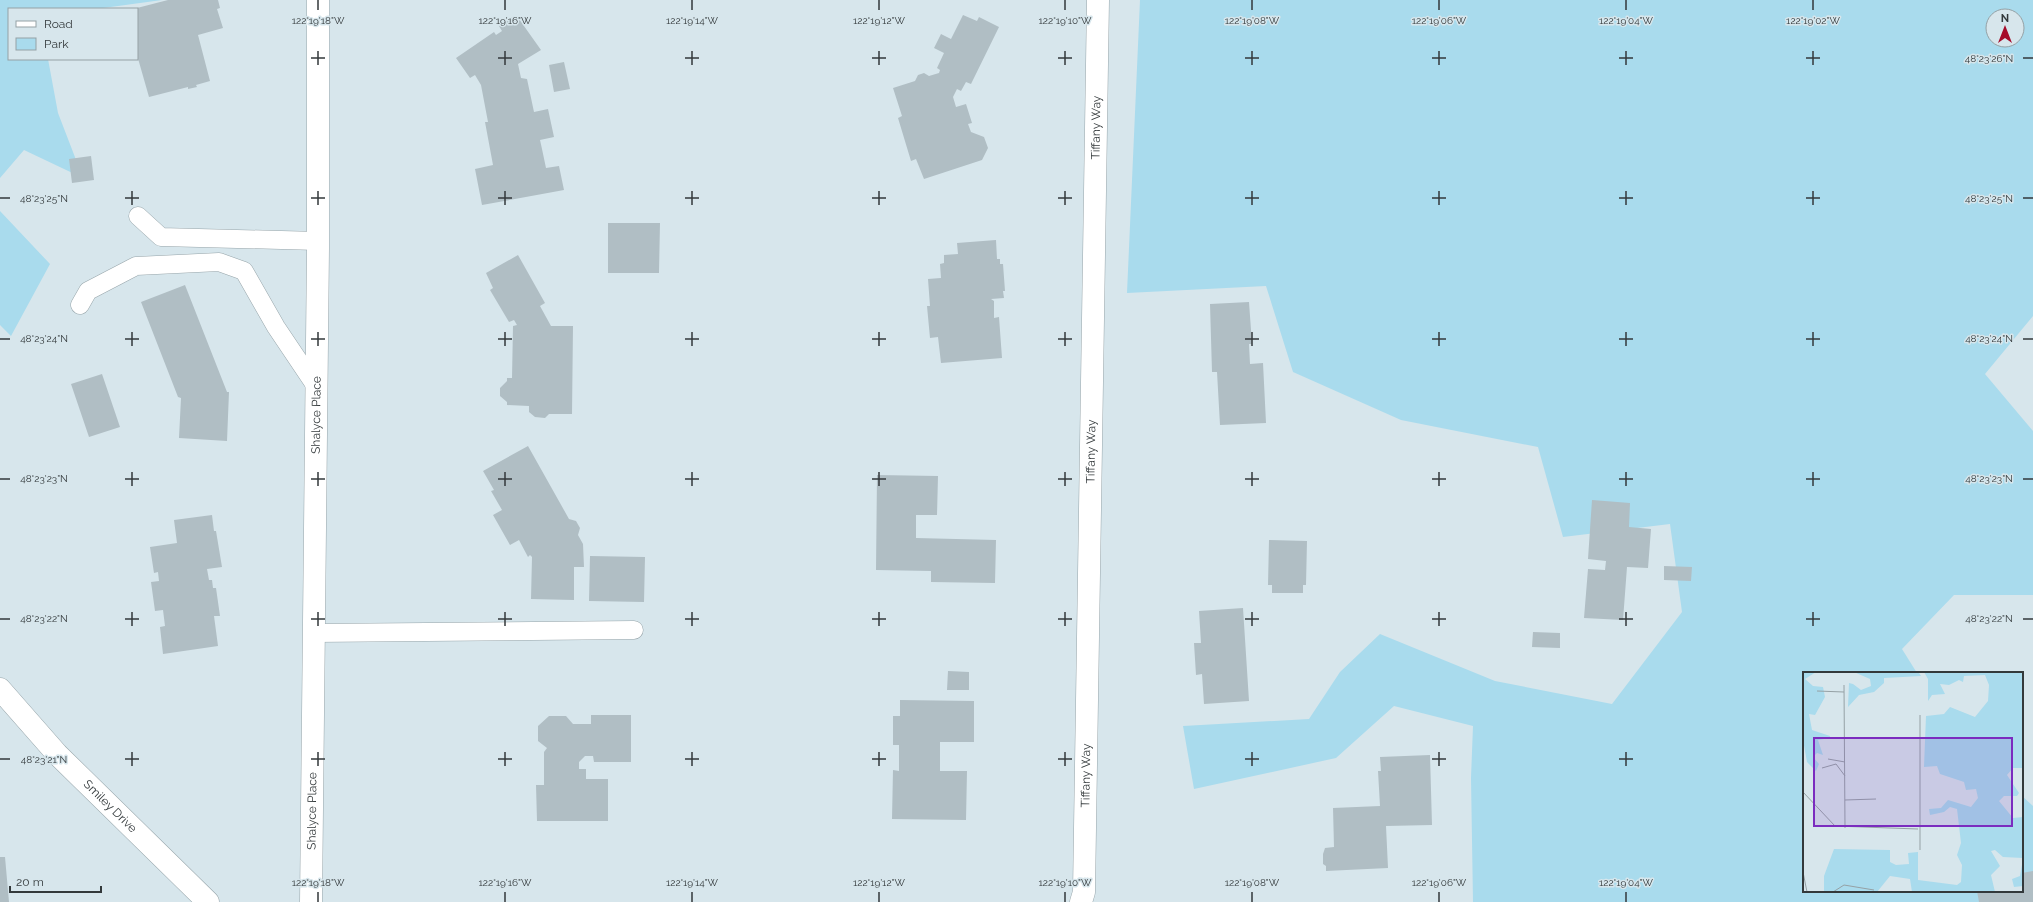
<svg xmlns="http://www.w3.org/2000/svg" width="2033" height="902" font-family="Raleway,sans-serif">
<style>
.green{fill:#a9dbed;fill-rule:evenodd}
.building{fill:#b0bec4}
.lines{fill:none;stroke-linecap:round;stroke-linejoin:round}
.lane-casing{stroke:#97a5aa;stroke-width:19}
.street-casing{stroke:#97a5aa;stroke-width:23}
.lane{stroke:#fff;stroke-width:18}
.street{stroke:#fff;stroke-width:22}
.ticks{fill:none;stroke:#33393b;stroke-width:1.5}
.labels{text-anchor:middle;stroke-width:3;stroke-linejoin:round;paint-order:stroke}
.street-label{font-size:12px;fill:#33393b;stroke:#d7e6ec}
.inset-road{fill:none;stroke:#95a1a5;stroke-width:1}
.view{fill:#7b2cbf;fill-opacity:0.15;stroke:#7b2cbf;stroke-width:2}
.inset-edge{fill:none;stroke:#33393b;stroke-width:2}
.ticks-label{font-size:10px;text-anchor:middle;fill:#33393b;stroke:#d7e6ec;stroke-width:3;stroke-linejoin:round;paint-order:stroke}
</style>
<rect width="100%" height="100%" fill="#d7e6ec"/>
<!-- green -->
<path class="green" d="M0 0H162L96 9H9V59H48L58 113 83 178 24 150 0 178Z
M1140 0H2033V316L1985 374 2033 431V595H1954L1902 649 1917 673H1804V891H2022V796L2033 806V902H1473L1471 778 1473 726 1394 706 1336 758 1194 789 1183 726 1309 719 1340 672 1380 634 1495 681 1612 704 1682 612 1670 524 1563 537 1538 447 1401 420 1293 372 1266 286 1127 293ZM1993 16H2017V40H1993Z
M0 211 50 264 11 336 0 325Z"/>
<!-- building -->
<path class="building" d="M168 0H218L220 8 217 9 223 28 198 35 210 81 196 85 197 87 188 89V87L149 97 137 55V8Z
M963 15 977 21 979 17 999 27 971 84 966 82 961 91 957 89 953 97 956 107 966 104 972 123 968 124 971 132 984 137 988 148 982 160 924 179 916 159 911 161 898 118 902 116 893 88 915 81 918 75 924 73 929 76 939 73 940 70 937 68 944 53 934 48 941 34 951 39Z
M514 16 517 21 519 19 541 50 518 64 521 78 527 79 534 112 548 109 554 137 540 140 542 149 546 168 559 166 564 190 482 205 475 169 493 165 485 122H488L481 85 475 75 470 78 456 58 494 32 496 35 502 31 499 26Z
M564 62 570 89 554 92 549 65Z
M91 156 94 180 72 183 69 159Z
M608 223H660L659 273H608Z
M996 240 997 259H1000V264H1003L1005 291H1003L1004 298 991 299 994 301V318L999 317 1002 358 941 363 938 337 930 338 927 306H930L928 279 941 278 940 264 944 263V255L958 254 957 243Z
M518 255 545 303 540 306 551 326H573L572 414H549L545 418 535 417 529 412V406L507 405V402L500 396V388L507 381V378H512L513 326 517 325 514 320 509 322 490 290 493 288 486 273Z
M185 285 227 392H229L227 441 179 438 181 398 178 397 141 302Z
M1249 302 1252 344H1249L1250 364 1263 363 1266 423 1220 425 1217 372H1212L1210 304Z
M102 374 120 427 89 437 71 384Z
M528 446 569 519 576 521 580 528 578 535 583 544 584 567H574V600L531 599 532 557 530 555 528 557 519 540 510 545 493 515 502 510 491 491 494 490 483 471Z
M877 475 938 476 937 515H916V538L996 540 995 583 931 582V571L876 570Z
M1592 500 1630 503 1629 527 1651 529 1648 568 1627 567 1623 620 1584 618 1588 569 1605 570 1606 561 1588 559Z
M212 515 214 531H216L222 567 207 569 209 580H212L213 588H216L220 616H214L218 646 163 654 160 627 165 626 163 610 155 611 151 582 159 581 158 572 154 573 150 547 177 543 174 520Z
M1269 540 1307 541 1306 585H1303V593H1272V585H1268Z
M590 556 645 557 644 602 589 601Z
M1664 566 1692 567 1691 581 1664 580Z
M1243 608 1249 701 1204 704 1202 674 1196 675 1194 643H1201L1199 611Z
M1533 632 1560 633V648L1532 647Z
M948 671 969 672V690H947Z
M900 700 974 701V742H940V771H967L966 820 892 819 893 770 899 771V745H893V716H900Z
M591 715H631V762H594L593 756H585L579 762V769H586V779H608V821H537L536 785H544V752L547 748 538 741V726L549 716H566L573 724H591Z
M1430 755 1432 825 1386 826 1388 868 1326 871V866L1323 864V854L1325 848 1334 847 1333 808 1380 806 1378 771H1381L1380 757Z
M0 857H5L9 902H0Z
M2033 871V902H1979L1977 891H2022V873Z"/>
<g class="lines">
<defs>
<path id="lane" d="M138 216 161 237 318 241
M80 305 88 291 136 266 219 262 244 271 276 327 317 388
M314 633 634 630"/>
<g id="street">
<path id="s1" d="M0 689 57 754 208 902"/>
<path id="s2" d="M311 902 318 248V0"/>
<path id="s3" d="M1081 902 1084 892 1098 0"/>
</g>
</defs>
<!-- lane casing -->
<use href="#lane" class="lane-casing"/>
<!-- street casing -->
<use href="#street" class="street-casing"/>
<!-- lane -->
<use href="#lane" class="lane"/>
<!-- street -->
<use href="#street" class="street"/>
</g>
<!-- ticks -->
<path class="ticks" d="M318 0V10M505 0V10M692 0V10M879 0V10M1065 0V10M1252 0V10M1439 0V10M1626 0V10M1813 0V10M318 51V65M505 51V65M692 51V65M879 51V65M1065 51V65M1252 51V65M1439 51V65M1626 51V65M1813 51V65M311 58H325M498 58H512M685 58H699M872 58H886M1058 58H1072M1245 58H1259M1432 58H1446M1619 58H1633M1806 58H1820M2023 58H2033M132 191V205M318 191V205M505 191V205M692 191V205M879 191V205M1065 191V205M1252 191V205M1439 191V205M1626 191V205M1813 191V205M0 198H10M125 198H139M311 198H325M498 198H512M685 198H699M872 198H886M1058 198H1072M1245 198H1259M1432 198H1446M1619 198H1633M1806 198H1820M2023 198H2033M132 332V346M318 332V346M505 332V346M692 332V346M879 332V346M1065 332V346M1252 332V346M1439 332V346M1626 332V346M1813 332V346M0 339H10M125 339H139M311 339H325M498 339H512M685 339H699M872 339H886M1058 339H1072M1245 339H1259M1432 339H1446M1619 339H1633M1806 339H1820M2023 339H2033M132 472V486M318 472V486M505 472V486M692 472V486M879 472V486M1065 472V486M1252 472V486M1439 472V486M1626 472V486M1813 472V486M0 479H10M125 479H139M311 479H325M498 479H512M685 479H699M872 479H886M1058 479H1072M1245 479H1259M1432 479H1446M1619 479H1633M1806 479H1820M2023 479H2033M132 612V626M318 612V626M505 612V626M692 612V626M879 612V626M1065 612V626M1252 612V626M1439 612V626M1626 612V626M1813 612V626M0 619H10M125 619H139M311 619H325M498 619H512M685 619H699M872 619H886M1058 619H1072M1245 619H1259M1432 619H1446M1619 619H1633M1806 619H1820M2023 619H2033M132 752V766M318 752V766M505 752V766M692 752V766M879 752V766M1065 752V766M1252 752V766M1439 752V766M1626 752V766M0 759H10M125 759H139M311 759H325M498 759H512M685 759H699M872 759H886M1058 759H1072M1245 759H1259M1432 759H1446M1619 759H1633M318 892V902M505 892V902M692 892V902M879 892V902M1065 892V902M1252 892V902M1439 892V902M1626 892V902"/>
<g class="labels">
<!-- street labels -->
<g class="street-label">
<text dy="4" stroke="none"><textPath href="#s3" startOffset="775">Tiffany Way</textPath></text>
<text dy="4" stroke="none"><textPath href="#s2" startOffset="487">Shalyce Place</textPath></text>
<text dy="4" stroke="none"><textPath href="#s3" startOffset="451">Tiffany Way</textPath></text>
<text dy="4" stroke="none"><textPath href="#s3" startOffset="127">Tiffany Way</textPath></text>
<text dy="4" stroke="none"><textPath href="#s1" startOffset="161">Smiley Drive</textPath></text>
<text dy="4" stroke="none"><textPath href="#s2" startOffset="91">Shalyce Place</textPath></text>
</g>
</g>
<!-- overview -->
<g transform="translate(1803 672)">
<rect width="220" height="220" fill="#d7e6ec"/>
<path d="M0 0H13L2 7 10 14 20 15 22 25 12 43 6 42 9 58 27 64V66L15 68 20 83 14 81 10 85 16 92 13 99 4 90 0 68ZM51 0 116 1 118 4 81 6V11L71 20 56 23 45 35 46 11 50 12 58 18 68 14 67 7ZM121 0H220V96H210L204 103 216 121 214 124H201L196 129 210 146 220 145V186L200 185 192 178 188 179 197 194 188 203 192 220H109L107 207 87 204 74 220H21V204L31 177 87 178V190L93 193 106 192 105 181 115 180V208L154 213 158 210 159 193 154 183 158 171 154 137 147 135 141 140 127 143 126 137 138 136 145 128 168 135 175 126 173 117 163 118 161 110 137 102 134 94 121 95 123 44 141 42 147 35 172 45 185 29 186 13 182 3 161 4 160 10 156 8 146 13 137 12 142 22 129 23 125 29V7ZM220 187V214L211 215 209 207 217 204Z" fill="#a9dbed"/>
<path class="inset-road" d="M41 13 42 156M14 19 41 20M117 43V178M25 87 42 90M19 96 33 92 42 104M0 120 32 154 115 157M42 128 73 127M0 200 4 220M30 220 41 213 71 218"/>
<path class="view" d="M11 66H209V154H11Z"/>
<rect width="220" height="220" class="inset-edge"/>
</g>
<g class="ticks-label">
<text x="318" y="24">122°19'18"W</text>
<text x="505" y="24">122°19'16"W</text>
<text x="692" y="24">122°19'14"W</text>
<text x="879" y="24">122°19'12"W</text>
<text x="1065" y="24">122°19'10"W</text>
<text x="1252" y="24">122°19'08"W</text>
<text x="1439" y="24">122°19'06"W</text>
<text x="1626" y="24">122°19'04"W</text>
<text x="1813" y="24">122°19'02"W</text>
<text x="1989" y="62">48°23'26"N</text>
<text x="44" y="202">48°23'25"N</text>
<text x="1989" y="202">48°23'25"N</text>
<text x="44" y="342">48°23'24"N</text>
<text x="1989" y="342">48°23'24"N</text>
<text x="44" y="482">48°23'23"N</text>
<text x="1989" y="482">48°23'23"N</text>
<text x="44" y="622">48°23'22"N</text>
<text x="1989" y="622">48°23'22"N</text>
<text x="44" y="763">48°23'21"N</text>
<text x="318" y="886">122°19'18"W</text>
<text x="505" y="886">122°19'16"W</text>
<text x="692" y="886">122°19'14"W</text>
<text x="879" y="886">122°19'12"W</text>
<text x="1065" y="886">122°19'10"W</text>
<text x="1252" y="886">122°19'08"W</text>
<text x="1439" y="886">122°19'06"W</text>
<text x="1626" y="886">122°19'04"W</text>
</g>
<!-- legend -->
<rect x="8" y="8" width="130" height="52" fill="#d7e6ec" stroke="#95a1a5"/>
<rect x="16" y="21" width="20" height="6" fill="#ffffff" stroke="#95a1a5"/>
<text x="44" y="28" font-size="12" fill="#33393b">Road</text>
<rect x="16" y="38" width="20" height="12" fill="#a9dbed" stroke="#95a1a5"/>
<text x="44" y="48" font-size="12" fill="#33393b">Park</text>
<!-- north arrow -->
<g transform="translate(2005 28)"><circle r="19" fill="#d7e6ec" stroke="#95a1a5"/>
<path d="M0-3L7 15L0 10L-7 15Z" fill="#a50b2a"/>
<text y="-6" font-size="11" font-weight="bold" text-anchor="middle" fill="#33393b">N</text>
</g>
<!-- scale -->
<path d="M10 886v6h91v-6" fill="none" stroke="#33393b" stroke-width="2"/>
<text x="16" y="886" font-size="12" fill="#33393b" stroke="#d7e6ec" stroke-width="3" paint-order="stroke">20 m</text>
</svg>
